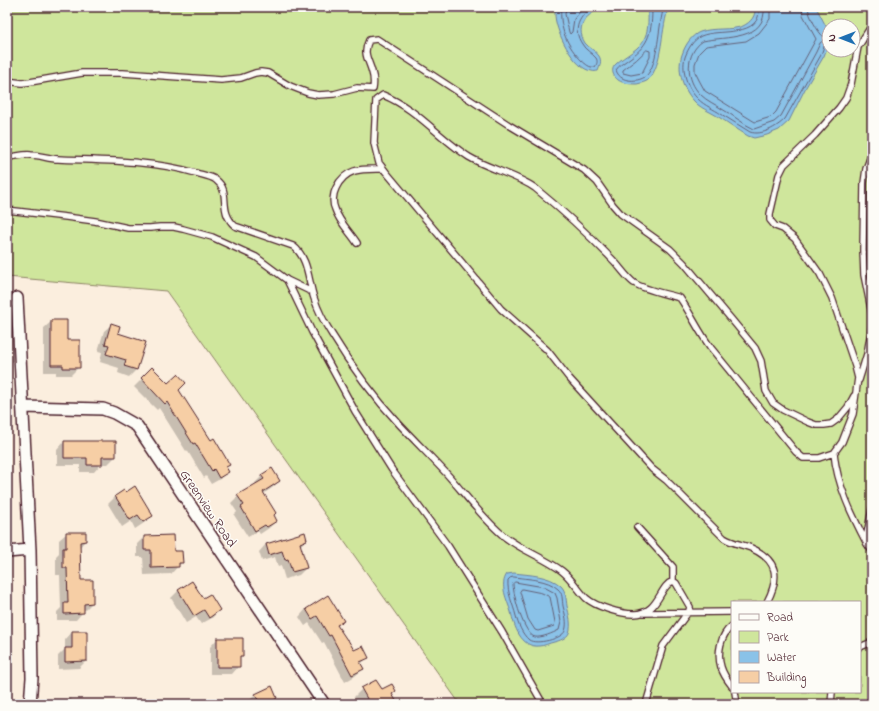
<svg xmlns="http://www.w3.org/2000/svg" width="879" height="711" font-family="'Indie Flower',sans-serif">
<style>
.green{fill:#cfe69c;stroke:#8c8264;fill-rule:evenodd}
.water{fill:#8ac2e8;stroke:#70819c}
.shadow{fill:#0003}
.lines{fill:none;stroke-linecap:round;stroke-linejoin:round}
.shore{stroke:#646077;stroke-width:1}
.building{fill:#f6cea5;stroke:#4a1f2b}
.service-casing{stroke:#4a1f2b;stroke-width:8}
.minor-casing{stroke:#4a1f2b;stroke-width:14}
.service{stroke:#fdfcf7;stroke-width:5.5}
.minor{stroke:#fdfcf7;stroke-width:11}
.labels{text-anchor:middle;stroke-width:3;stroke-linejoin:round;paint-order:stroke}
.street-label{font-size:14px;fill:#4a1f2b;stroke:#fdfcf7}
</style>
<rect width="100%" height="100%" fill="#fbeede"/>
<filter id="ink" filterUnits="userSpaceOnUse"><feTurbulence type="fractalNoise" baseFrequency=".025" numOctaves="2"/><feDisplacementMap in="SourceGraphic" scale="8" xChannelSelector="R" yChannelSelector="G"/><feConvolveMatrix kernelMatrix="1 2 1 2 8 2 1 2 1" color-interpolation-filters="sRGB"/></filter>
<g filter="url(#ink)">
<!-- green -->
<path class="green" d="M7 7H872V704H460L166 291 7 277ZM829 26H853V50H829ZM732 602H860V692H732Z"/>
<!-- water -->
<path class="water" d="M557 7H604C588 13 574 25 585 43 589 48 596 51 599 56 602 61 600 66 598 71 596 71 594 72 592 71 574 70 554 29 555 13 555 11 557 9 557 7Z
M648 7H669C661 26 663 66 648 80 646 82 641 83 637 84 632 84 627 84 622 82 614 79 609 70 616 64 625 55 640 50 645 37 649 28 648 17 648 7Z
M755 7H816L829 32V43L824 56 806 87 789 121 779 130 767 135 754 138 748 136C738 130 727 122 717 116 709 111 700 108 694 101 682 88 676 68 683 52 686 44 692 35 700 32 714 27 730 31 743 26 751 22 756 16 755 7Z
M514 573C529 575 549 575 561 586 566 591 566 599 567 606 569 614 572 625 569 633 567 638 559 641 554 642 549 643 544 646 539 646 521 648 514 626 511 612 507 600 499 585 507 574Z"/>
<!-- shadow -->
<path class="shadow" d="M52 321 66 341 79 367 71 375H56V372H44V328Z
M112 324 137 369 129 377 118 373 119 368 100 362 102 352 98 351 104 331Z
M152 369 168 384 178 390 210 441 229 464 225 468 227 471 220 479 211 484 206 476 204 478 187 450 186 451 159 408 157 410 134 387Z
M64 442 115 457 108 464H101L94 472H80V465H57V450Z
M262 476 279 481 272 488 263 494 276 521 269 528 260 534 258 531 248 537 234 515 237 512 231 503 238 496 256 485 255 483Z
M124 491 151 516 144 523 135 529 131 521 122 527 108 504 115 497Z
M67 533 85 541 80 547V581L92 603 85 610H83V612L76 620H57V612L61 608 60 575H56V556L59 553V540Z
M144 537 173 552 182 562 171 574 144 575 143 557H137V544Z
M306 540 300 546 306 568 299 575 285 579 281 566 278 567 275 557 262 561 259 552 266 544Z
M192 582 203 599 219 610 212 618 201 624 196 617 186 623 171 598 178 591Z
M306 609 342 621 337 626 354 652 368 657 360 665 363 669 355 676 345 682 324 642 322 643 309 623 305 626 299 617Z
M72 632H86V661L79 668 58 669V656L65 649V640Z
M217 639 242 655 239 658V666L232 674H210V647Z
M376 681 381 691 391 694 396 704H359L354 697 362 689Z
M271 688 276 698 273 701 275 704H249L248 702 255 695Z
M70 698 75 704H62Z
M122 700H134V702L172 701V704H117Z"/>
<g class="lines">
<!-- shore -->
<path class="shore" d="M561 7C559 28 567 46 582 61 586 64 589 68 595 67 597 64 598 61 596 58 592 53 585 50 582 44 572 29 579 16 593 7
M566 7 565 14 569 32 570 34 572 32 574 19 584 7
M652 7C652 31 650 44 630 58 625 62 619 65 616 70 618 76 622 79 628 80 633 81 642 80 646 76 659 64 658 24 664 7
M759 7C762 39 719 28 701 36 693 40 688 49 685 57 681 71 688 90 698 99 705 106 714 109 721 114 731 120 740 126 750 132 762 136 777 127 785 119L821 55 824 46 829 44
M764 7C767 41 725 36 703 41 685 53 685 80 701 95 707 101 715 104 722 109 733 115 743 124 754 129L774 122 781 116 816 52 820 43 825 39 824 37C818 33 808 14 808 7
M770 7V19L759 33 746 41 706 46 699 53 695 64V72L699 80 705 91 755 122 771 117 776 112 816 39 803 15 802 7
M647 50 650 51V57L642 73 631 75 623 73V70L636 60Z
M514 577C527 579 548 579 558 589 563 593 562 600 563 606 565 614 568 623 565 631 562 639 536 645 529 640 522 634 518 624 516 616 513 604 507 593 508 580L510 578Z
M515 582 544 587 555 593 557 598 561 622 559 630C553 633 542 638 535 637 524 635 513 595 513 584Z
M522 589 542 593 550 597 555 622 554 626 538 631 535 630 528 619 520 592Z"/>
</g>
<!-- building -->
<path class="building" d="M51 320H67V340H80V368H63V365H51Z
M111 323 120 326 118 333 146 342 137 370 124 366 126 360 106 354 109 345 105 344Z
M152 367 168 383 178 374 186 383 179 390 211 440 214 438 230 465 226 467 229 472 219 478 214 469 212 471 195 443 193 444 167 402 165 404 141 378Z
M64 441H116V457H102V465H87V458H64Z
M272 468 280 481 263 492 276 513 274 515 277 521 267 527 265 525 255 531 241 507 244 505 237 495 264 479 261 475Z
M135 486 153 516 143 522 138 515 130 520 115 496 124 490 126 492Z
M66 532H86V541L80 542 81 580H93V603L84 604V613L64 614V603H68L67 568H63V548H66Z
M305 532 307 540 300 543 307 568 292 572 288 559 285 560 282 551 269 555 266 544Z
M173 535 174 551H182L183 563H179V567L151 568V550H144V536Z
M192 581 203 598 210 594 220 610 209 618 204 610 194 616 178 590Z
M328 595 344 621 337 625 347 640H348L354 650 363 646 369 658 360 662 364 669 352 675 331 635 329 636 317 616 312 619 306 609Z
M72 631H87V661L65 662V648H72Z
M217 638H243V656H240V667H217Z
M376 680 382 689 392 684 396 691 392 694 398 704H370L361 688Z
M272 686 277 698 274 700 276 704H260L255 694Z"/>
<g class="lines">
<defs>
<path id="service" d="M7 81 22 83 30 82 82 73H123L221 80 241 78 255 73 261 72 268 73 290 86 308 93 318 95 334 94 357 88 373 89C374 83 374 78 372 72 369 60 362 54 369 40L377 39 509 125 584 170 597 182 613 205 621 214 670 249 684 263 732 320 755 348 761 361 766 391 773 403 783 410 808 422 816 425H824L831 424 838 419 848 407 854 396
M872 153 866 169 864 183 863 250 864 275 872 314
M7 157C15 157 23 154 31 155 40 155 49 159 58 159 105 161 151 160 196 173 202 175 211 176 216 180 232 192 217 210 235 226L293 246C309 258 308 281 314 298 318 310 324 322 331 333 351 366 374 397 400 425 415 441 431 457 446 473 465 494 483 519 505 537 523 551 545 558 562 571 572 579 578 590 586 598 596 607 621 614 634 614 659 614 659 586 673 581L676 583 690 607 689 611 663 646 646 704
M7 210 66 217 95 221 128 228H150L160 227H174L183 229 212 237 256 257 287 280 312 332 355 411 392 470 448 546 502 632 543 704
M357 243C350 232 339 222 335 209 332 203 333 194 336 188 346 167 363 169 383 169
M287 280 312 292
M859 380 867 354 872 326
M834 453C837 485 852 515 867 544
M872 509 866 539 867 544 872 551
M637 527 673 567V581
M767 602C780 577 778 560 751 548 741 544 734 544 724 538L666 480 652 469 569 378 547 350 501 309 386 172 379 163 374 143 376 100 383 95C416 108 439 138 469 157 489 169 517 175 535 188 562 210 589 235 613 260 620 267 626 277 634 283 645 290 667 294 680 298 691 314 699 332 711 348L796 452 803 458H819L834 453 842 442 853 414 858 378 855 366 832 298 820 274 795 239 783 229 775 226 770 220V214L779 175 784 165 815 135 839 108 846 98 851 84 858 47 872 25
M644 613 732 612
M732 626C720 635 717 654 721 667 723 674 728 681 732 686
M860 647 872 642
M735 692 737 704
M831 704 832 692"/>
<path id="minor" d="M17 298 30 550 32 678 30 704
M23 407 103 409 114 413 137 426 324 704
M7 552 30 550"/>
</defs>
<!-- service casing -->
<use href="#service" class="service-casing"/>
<!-- minor casing -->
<use href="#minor" class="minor-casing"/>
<!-- service -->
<use href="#service" class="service"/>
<!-- minor -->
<use href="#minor" class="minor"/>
</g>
</g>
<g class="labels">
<!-- street labels -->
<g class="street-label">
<text transform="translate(209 508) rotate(56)" y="5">Greenview Road</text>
</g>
</g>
<!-- margin -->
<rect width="879" height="711" fill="none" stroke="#fdfcf7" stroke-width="24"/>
<rect x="12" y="12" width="855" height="687" fill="none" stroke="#4a1f2b" stroke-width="1.5" filter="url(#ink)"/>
<!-- legend -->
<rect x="731" y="601" width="130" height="92" fill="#fdfcf7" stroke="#b5a4a5"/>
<rect x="739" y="614" width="20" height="6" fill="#fdfcf7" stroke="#b5a4a5"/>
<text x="767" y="621" font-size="12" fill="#4a1f2b">Road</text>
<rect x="739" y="631" width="20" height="12" fill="#cfe69c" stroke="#b5a4a5"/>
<text x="767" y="641" font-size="12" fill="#4a1f2b">Park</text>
<rect x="739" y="651" width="20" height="12" fill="#8ac2e8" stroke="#b5a4a5"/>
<text x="767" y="661" font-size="12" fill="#4a1f2b">Water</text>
<rect x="739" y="671" width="20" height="12" fill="#f6cea5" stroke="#b5a4a5"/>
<text x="767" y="681" font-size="12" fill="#4a1f2b">Building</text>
<!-- north arrow -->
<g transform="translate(841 38) rotate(270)"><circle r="19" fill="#fdfcf7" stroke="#b5a4a5"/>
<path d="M0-3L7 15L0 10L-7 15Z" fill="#1f6fb2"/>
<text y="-6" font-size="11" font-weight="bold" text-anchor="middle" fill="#4a1f2b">N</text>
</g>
</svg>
